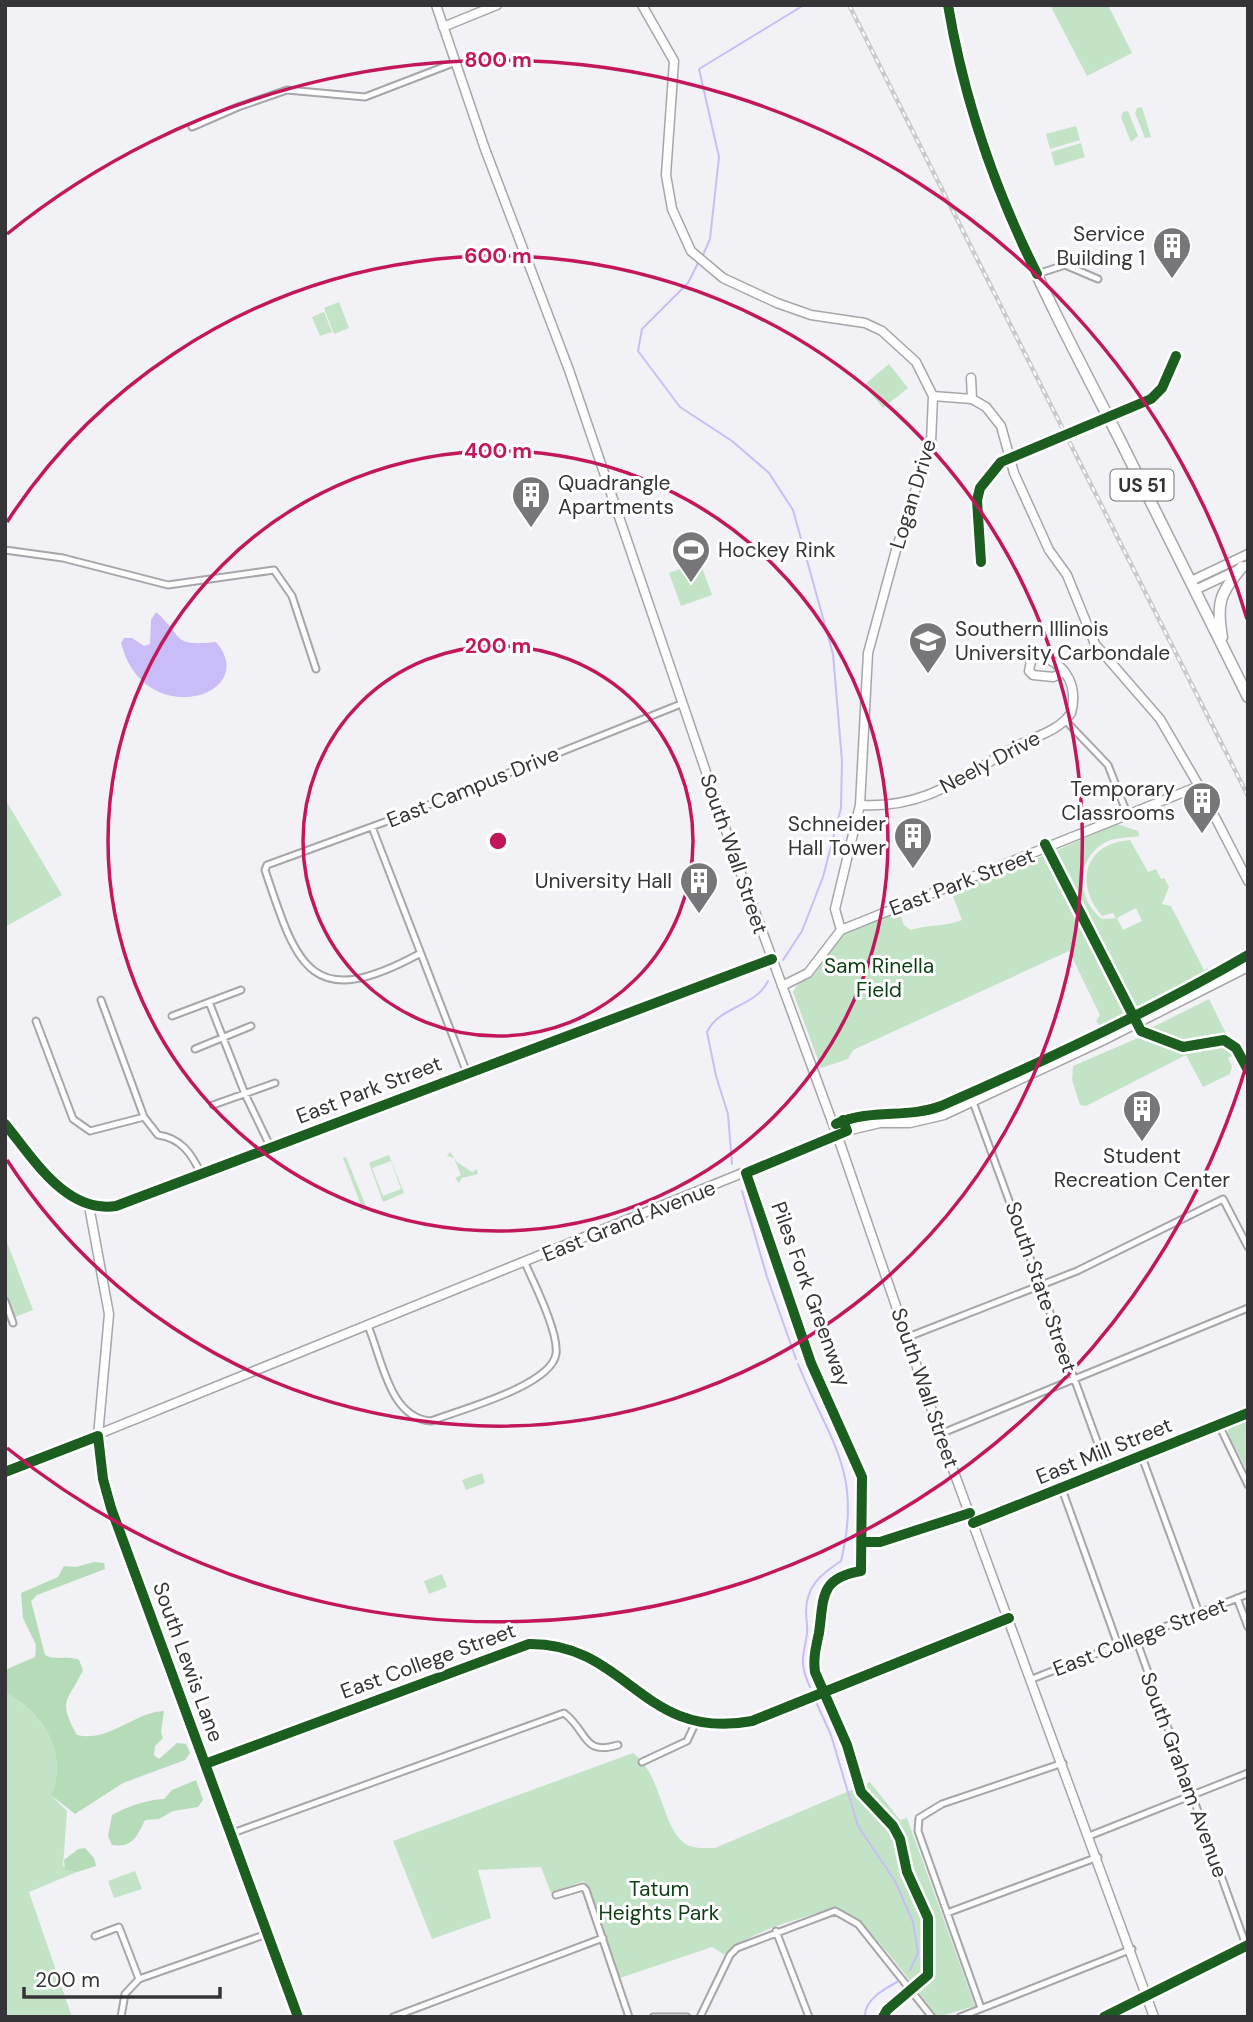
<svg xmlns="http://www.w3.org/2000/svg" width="1253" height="2022" font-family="'DM Sans',sans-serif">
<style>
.green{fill:#c2e3c5;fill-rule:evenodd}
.forest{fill:#b5dbb9}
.water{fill:#c9bcf7}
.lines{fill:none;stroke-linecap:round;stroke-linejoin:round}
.stream{stroke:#c9bcf7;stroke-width:2}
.street-casing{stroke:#a6a5a8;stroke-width:9}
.secondary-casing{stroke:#a6a5a8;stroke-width:11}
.highway-casing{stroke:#a6a5a8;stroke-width:13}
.street{stroke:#fdfdfe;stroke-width:5}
.secondary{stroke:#fdfdfe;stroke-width:8}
.highway{stroke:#fdfdfe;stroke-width:10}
.rail-casing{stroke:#c9c9cb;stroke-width:4.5}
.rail{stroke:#fff;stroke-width:2;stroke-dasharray:5;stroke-linecap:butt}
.cycleway-casing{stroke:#fff;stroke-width:15}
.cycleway{stroke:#1b5e20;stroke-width:10}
.ring{fill:none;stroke:#c2185b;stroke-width:3.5}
.labels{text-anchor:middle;stroke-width:6;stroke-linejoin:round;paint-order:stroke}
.shield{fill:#fff;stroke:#727273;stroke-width:2}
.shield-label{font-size:19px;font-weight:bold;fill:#353537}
.poi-label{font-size:21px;fill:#353537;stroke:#fff;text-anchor:end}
.street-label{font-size:21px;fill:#353537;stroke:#fff}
.park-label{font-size:21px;fill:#0c3f14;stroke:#fff}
.centre{fill:#c2185b;stroke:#fff;stroke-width:3.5}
.ring-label{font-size:21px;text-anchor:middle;font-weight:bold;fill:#c2185b;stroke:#fff;stroke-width:6;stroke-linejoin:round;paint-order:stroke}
</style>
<rect width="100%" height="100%" fill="#f2f1f6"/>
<!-- green -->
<path class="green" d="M1050 5H1108L1132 53 1087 76Z
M1142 107 1151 137 1145 138 1135 113 1137 108Z
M1128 111 1138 136 1131 142 1121 117 1123 112Z
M1076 126 1080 140 1050 149 1046 134Z
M1081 143 1085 157 1055 166 1051 152Z
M339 302 349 328 334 334 324 308Z
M324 312 332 332 320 336 312 317Z
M889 364 908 388 883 408 864 385Z
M700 562 712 595 681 606 669 573Z
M5 799 62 895 5 927Z
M1117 824 1138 831 1139 836C1128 838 1116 837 1106 842 1075 858 1076 899 1102 919L1116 918 1113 913 1102 916C1074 883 1084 844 1130 840L1148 872 1156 869 1161 879 1164 878 1169 887 1162 904 1171 906 1204 970 1208 968 1211 975 1133 1014 1053 852ZM1136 908 1142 921 1123 930 1117 918Z
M1048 854 1116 985 1129 1017 1103 1029 1096 1021 1100 1015 1069 951 853 1050 848 1059 821 1068 793 992 798 984 814 975 836 942 846 933 899 911 904 925 910 930C929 924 944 927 962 920L951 891Z
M1209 999 1236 1054 1228 1058 1232 1066 1230 1074 1203 1087 1186 1055 1086 1106 1080 1105 1072 1080 1073 1066 1145 1035 1149 1029Z
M450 1152 457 1162 472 1172 477 1169 478 1174 462 1178 459 1183 455 1178 461 1175 454 1158 447 1156Z
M389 1155 404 1193 383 1202 369 1163ZM391 1161 401 1189 383 1196 372 1168Z
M346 1157 366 1206 371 1208 359 1211 362 1208 343 1158Z
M5 1237 33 1310 5 1321Z
M1248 1419V1472L1229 1436 1227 1427Z
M482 1473 485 1483 466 1490 462 1480Z
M442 1574 447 1587 429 1594 424 1581Z
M5 1693C43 1710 69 1755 51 1795L67 1811 63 1866 77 1872 29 1892 72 2017H5Z
M633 1753C662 1775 661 1824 684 1843 692 1849 705 1848 715 1848L870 1782 900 1820 907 1818 975 2006 938 2017C916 1990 865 1914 834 1907 799 1920 752 1929 725 1955L712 1947 620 1978 589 1887 584 1881 551 1893 541 1867 478 1870 491 1918 432 1939 393 1841Z
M135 1871 142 1889 114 1898 108 1881Z"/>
<!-- forest -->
<path class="forest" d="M94 1562 104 1563 105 1569 37 1595 31 1601 45 1655C56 1661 67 1655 79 1660L83 1670C68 1702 57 1699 77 1735 109 1743 134 1712 164 1711L161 1732 163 1738 155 1746 154 1755 159 1759 177 1743 186 1744 190 1753 185 1760 123 1783 75 1814 51 1795C69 1755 43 1710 5 1693V1670L35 1657 36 1645 23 1618 21 1593 58 1577 64 1566 76 1567Z
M196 1780 203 1800 198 1807 173 1811 159 1819 145 1820C137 1837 132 1848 112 1845L108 1836 112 1815C129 1806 145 1800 164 1799L172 1790Z
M85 1848 94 1858 96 1866 77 1872 65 1869 64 1860 78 1849Z"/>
<!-- water -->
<path class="water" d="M156 612C184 636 170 647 216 642 262 695 144 733 121 643L124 638H132L144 646 150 644 151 620Z"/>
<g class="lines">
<!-- stream -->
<path class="stream" d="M703 255 710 239 719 157 699 69 804 5
M698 263 688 283 642 329 638 351 680 407 732 441 769 473 793 510 833 654 842 761 841 808 823 877 802 931 783 960
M732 1164 728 1114 716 1076 707 1032C719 1006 756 1007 768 981
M742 1191 767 1277 796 1359
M798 1364C829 1441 863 1471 841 1561 821 1574 806 1586 806 1612 806 1619 808 1627 807 1634 803 1658 799 1663 810 1687
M816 1702 831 1735 858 1826 895 1881 913 1922 918 1953 910 1970
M865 2017C864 2000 884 1989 897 1982"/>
<defs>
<path id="street" d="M192 127 238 107 287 90 365 97 456 62
M1037 274 1065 265 1098 279
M5 550 63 558 168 585 274 570 292 596 316 669
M1066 721 1108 765 1128 816
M372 827 467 1073
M419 954C310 1013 297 966 265 870L267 865 393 819 681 704
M101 1000 144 1117 158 1135C181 1138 192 1154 201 1174
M209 1002 245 1094 271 1148
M172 1016 241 990
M36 1021 73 1119 90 1131 144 1117
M195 1049 251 1026
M973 1102 1108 1471
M213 1105 275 1083
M5 1124C33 1158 66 1214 116 1206L772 959
M5 1301 13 1323
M368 1326C382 1358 389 1418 431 1421 459 1410 551 1386 556 1354 559 1333 534 1283 525 1263
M908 1337 1077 1271 1223 1199 1248 1247
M1219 1425 1248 1485
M940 1434 1248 1308
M1142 1457 1199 1613
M1062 1489 1118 1645
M1237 1598 1248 1627
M1136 1639 1247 1948
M1032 1679 1248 1594
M642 1762 687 1741 696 1722
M230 1834 564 1713C588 1731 582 1756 618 1745
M1089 1836 1248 1773
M556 1895 583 1887 586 1890 629 2017
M947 1913 1098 1857
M776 1931 809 2017
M95 1936 119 1927 139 1979
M981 2008 918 1831 919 1818 942 1804 1063 1763
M121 2017 125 1994 139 1979 267 1934
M393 2017 603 1938
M653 2017H687
M700 2017 730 1955 737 1948 835 1911 858 1924 932 2017
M960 2017 1132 1949"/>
<path id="secondary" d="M436 5 485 149 569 370 736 860 841 1146 940 1434 1154 2017
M642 5 674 61 666 175 672 209 691 251 723 278 777 303 811 315 865 323 882 331 916 362 933 396 931 442 896 550 868 653 860 805 835 909 841 930 808 973 782 986
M443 27 497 5
M971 378 972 399
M933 396 972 399 986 407 1001 426 1014 473 1049 550 1067 575 1095 644 1160 719 1199 786 1248 881
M1191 581 1248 554
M1195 590 1248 565
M860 805C927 809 962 776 1017 746 1036 736 1059 731 1071 713 1079 683 1063 658 1032 656L1029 671 1033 675 1053 677 1065 672
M841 930 1199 786
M89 1206 109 1314 98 1436 103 1479 111 1508 298 2017
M5 1472 846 1131 880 1123H910L944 1115 1102 1041 1248 967
M973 1523 1248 1413
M205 1764 529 1644C628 1643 642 1742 752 1721L1009 1618"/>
<path id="highway" d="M948 5C975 166 1045 294 1118 436 1162 523 1204 610 1248 697
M1222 637C1216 603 1220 593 1242 567
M1104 2017 1248 1945"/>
</defs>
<!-- street casing -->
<use href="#street" class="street-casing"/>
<!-- secondary casing -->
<use href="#secondary" class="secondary-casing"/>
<!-- highway casing -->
<use href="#highway" class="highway-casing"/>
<!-- street -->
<use href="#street" class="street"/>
<!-- secondary -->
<use href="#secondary" class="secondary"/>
<!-- highway -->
<use href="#highway" class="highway"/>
<defs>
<path id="rail" d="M849 5 1248 796"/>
</defs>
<!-- rail casing -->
<use href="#rail" class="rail-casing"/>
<!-- rail -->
<use href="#rail" class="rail"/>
<defs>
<path id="cycleway" d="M948 5C964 100 994 188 1037 274
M981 562 977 500 980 488 1001 462 1151 399 1162 388 1176 356
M1045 844 1141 1031 1183 1047 1224 1040 1236 1048 1248 1070
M843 1120 847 1131 746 1173 811 1363 862 1477 861 1571C819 1578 824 1598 819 1633 816 1647 813 1658 815 1672L847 1745 861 1792 893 1826 900 1839 907 1872 928 1918V1975L887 2010 883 2017
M5 1124C33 1158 66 1214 116 1206L772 959
M836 1124C871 1108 907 1119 941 1106 1045 1061 1150 1012 1248 955
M5 1472 98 1436 103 1479 111 1508 298 2017
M973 1523 1248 1413
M863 1542H880L970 1513
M205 1764 529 1644C628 1643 642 1742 752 1721L1009 1618
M1104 2017 1248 1945"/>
</defs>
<!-- cycleway casing -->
<use href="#cycleway" class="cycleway-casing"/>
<!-- cycleway -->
<use href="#cycleway" class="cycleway"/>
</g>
<!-- distance rings -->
<g class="ring">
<circle cx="498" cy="841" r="195"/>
<circle cx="498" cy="841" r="390"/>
<path d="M7 522A585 585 0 1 1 7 1160"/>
<path d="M1247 1063A781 781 0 0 1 7 1448M7 234A781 781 0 0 1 1247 619"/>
</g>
<!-- icons -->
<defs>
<symbol id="building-pin" viewBox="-11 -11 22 30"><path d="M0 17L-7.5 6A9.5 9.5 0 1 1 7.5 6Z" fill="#77777a" stroke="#fff"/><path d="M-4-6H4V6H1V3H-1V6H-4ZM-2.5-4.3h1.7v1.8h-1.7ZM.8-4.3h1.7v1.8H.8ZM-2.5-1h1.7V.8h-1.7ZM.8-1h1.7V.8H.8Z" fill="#fff"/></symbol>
<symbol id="stadium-pin" viewBox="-11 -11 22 30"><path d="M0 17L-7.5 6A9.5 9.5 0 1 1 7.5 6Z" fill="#77777a" stroke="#fff"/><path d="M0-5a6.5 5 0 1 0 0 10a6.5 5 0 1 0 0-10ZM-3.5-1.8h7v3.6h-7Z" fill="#fff"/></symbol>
<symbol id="university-pin" viewBox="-11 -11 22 30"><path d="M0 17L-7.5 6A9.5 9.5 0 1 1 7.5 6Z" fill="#77777a" stroke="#fff"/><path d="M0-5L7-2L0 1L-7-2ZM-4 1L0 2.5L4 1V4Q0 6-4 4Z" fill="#fff"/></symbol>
</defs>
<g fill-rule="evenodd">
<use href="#building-pin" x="1150" y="224" width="44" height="60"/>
<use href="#building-pin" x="509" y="473" width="44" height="60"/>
<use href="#stadium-pin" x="669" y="528" width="44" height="60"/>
<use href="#university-pin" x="906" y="619" width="44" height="60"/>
<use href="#building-pin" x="1180" y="779" width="44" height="60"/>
<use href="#building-pin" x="891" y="814" width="44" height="60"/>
<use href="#building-pin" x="677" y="859" width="44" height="60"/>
<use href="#building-pin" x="1120" y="1087" width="44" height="60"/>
</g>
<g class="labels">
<!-- shield labels -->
<rect class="shield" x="1110.5" y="469.5" width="63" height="31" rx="5"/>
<g class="shield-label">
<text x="1142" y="492">US 51</text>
</g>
<!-- poi labels -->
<g class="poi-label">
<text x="1145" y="241">Service<tspan x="1145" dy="24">Building 1</tspan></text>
<text x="558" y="490" text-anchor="start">Quadrangle<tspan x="558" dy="24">Apartments</tspan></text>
<text x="718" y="557" text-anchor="start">Hockey Rink</text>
<text x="955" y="636" text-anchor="start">Southern Illinois<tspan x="955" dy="24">University Carbondale</tspan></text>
<text x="1175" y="796">Temporary<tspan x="1175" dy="24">Classrooms</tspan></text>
<text x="886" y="831">Schneider<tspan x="886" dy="24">Hall Tower</tspan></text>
<text x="672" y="888">University Hall</text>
<text x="1142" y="1163" text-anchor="middle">Student<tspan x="1142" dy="24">Recreation Center</tspan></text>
</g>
<!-- street labels -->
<g class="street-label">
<text transform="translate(913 494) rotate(-73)" y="7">Logan Drive</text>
<text transform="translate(990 762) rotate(-28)" y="7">Neely Drive</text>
<text transform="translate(473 787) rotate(-22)" y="7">East Campus Drive</text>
<text transform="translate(734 854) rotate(71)" y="7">South Wall Street</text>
<text transform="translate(962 882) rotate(-21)" y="7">East Park Street</text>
<text transform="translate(369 1090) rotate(-21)" y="7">East Park Street</text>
<text transform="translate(629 1221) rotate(-22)" y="7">East Grand Avenue</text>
<text transform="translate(1041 1287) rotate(71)" y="7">South State Street</text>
<text transform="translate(811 1294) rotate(70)" y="7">Piles Fork Greenway</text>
<text transform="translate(925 1388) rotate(71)" y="7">South Wall Street</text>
<text transform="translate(1104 1451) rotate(-22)" y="7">East Mill Street</text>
<text transform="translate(1140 1637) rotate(-21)" y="7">East College Street</text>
<text transform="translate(428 1661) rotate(-20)" y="7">East College Street</text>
<text transform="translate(188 1662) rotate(70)" y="7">South Lewis Lane</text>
<text transform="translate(1184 1775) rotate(70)" y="7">South Graham Avenue</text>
</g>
<!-- park labels -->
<g class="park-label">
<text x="879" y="973">Sam Rinella<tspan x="879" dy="24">Field</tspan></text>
<text x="659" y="1896">Tatum<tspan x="659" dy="24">Heights Park</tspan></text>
</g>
</g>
<circle cx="498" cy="841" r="10" class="centre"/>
<g class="ring-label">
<text x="498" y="67">800 m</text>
<text x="498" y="263">600 m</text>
<text x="498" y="458">400 m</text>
<text x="498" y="653">200 m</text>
</g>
<!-- border -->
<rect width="1253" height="2022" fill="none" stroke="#353537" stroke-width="14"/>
<!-- scale -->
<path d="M24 1987v10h196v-10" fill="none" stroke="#353537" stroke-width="3.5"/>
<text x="35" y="1987" font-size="21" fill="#353537" stroke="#ffffff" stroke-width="5" paint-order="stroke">200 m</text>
</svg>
